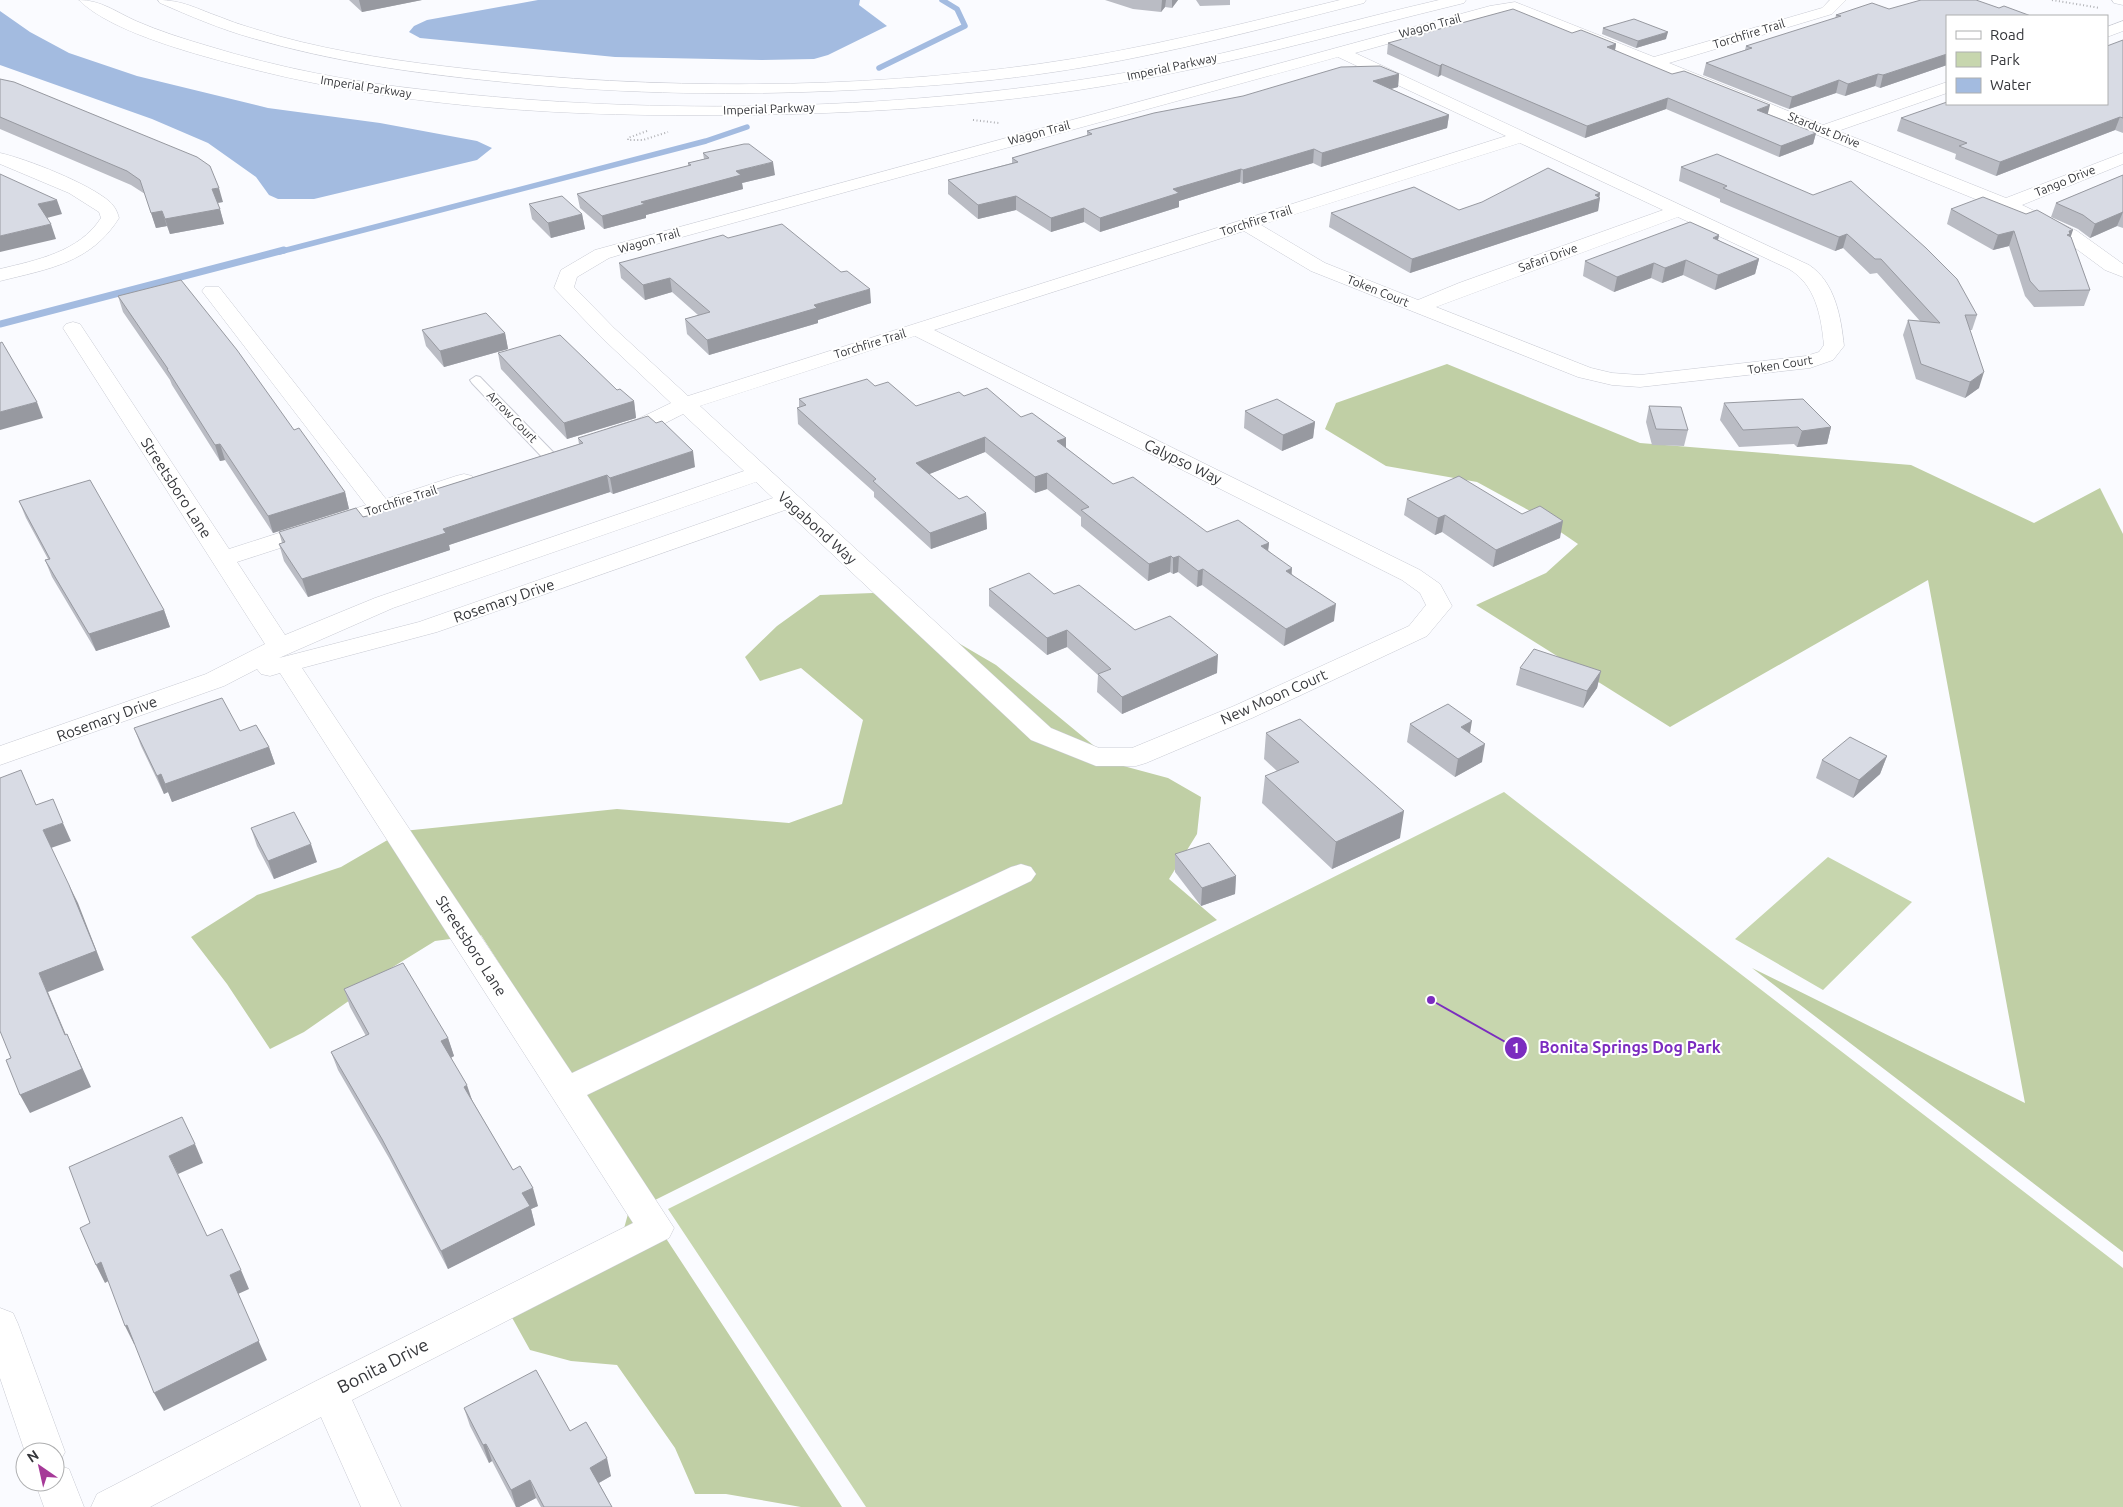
<svg xmlns="http://www.w3.org/2000/svg" width="2123" height="1507" font-family="Ubuntu,sans-serif">
<style>
.green{fill:#c7d6ae}
.forest{fill:#c0cfa5}
.water{fill:#a3bbe0}
.lines{fill:none;stroke-linecap:round;stroke-linejoin:round}
.stream-far1{stroke:#a3bbe0;stroke-width:5.5}
.stream{stroke:#a3bbe0;stroke-width:7}
.lane-casing{stroke:#c8cad3;stroke-width:2}
.street-casing{stroke:#c8cad3;stroke-width:1}
.primary-casing{stroke:#c8cad3;stroke-width:1}
.path{stroke:#b0b1b5;stroke-width:2;stroke-dasharray:1 2.5;stroke-linecap:butt}
.lane{fill:#fff;fill-rule:evenodd}
.street{fill:#fff;fill-rule:evenodd}
.primary{fill:#fff;fill-rule:evenodd}
.wall{fill:#babcc4}
.shaded-wall{fill:#9799a0}
.building{fill:#d8dbe4;stroke:#9799a0}
.labels{text-anchor:middle;stroke-width:4;stroke-linejoin:round;paint-order:stroke}
.far-street-label{font-size:12px;fill:#35363a;stroke:#fff}
.street-label{font-size:15px;fill:#35363a;stroke:#fff}
.near-street-label{font-size:18px;fill:#35363a;stroke:#fff}
.leader{fill:none;stroke:#7b2cbf;stroke-width:2}
.callout-dot{fill:#7b2cbf;stroke:#fff;stroke-width:2}
.mark-label{font-size:15px;text-anchor:middle;font-weight:bold;fill:#fff}
.callout-label{font-size:16px;text-anchor:middle;font-weight:bold;fill:#7b2cbf;stroke:#fff;stroke-width:4;stroke-linejoin:round;paint-order:stroke}
</style>
<rect width="100%" height="100%" fill="#fafbff"/>
<!-- green -->
<path class="green" d="M1504 792 2123 1268V1507H866L668 1209Z
M1828 857 1912 902 1823 990 1735 939Z"/>
<!-- forest -->
<path class="forest" d="M1447 364 1640 443 1911 465 2034 523 2100 488 2123 534V1252L1752 968 2025 1103 1928 580 1670 727 1476 605 1546 573 1578 544 1530 511 1477 482 1386 466 1325 429 1336 403Z
M873 593 996 665 1116 764 1168 778 1201 797 1197 834 1169 879 1217 920 655 1200 652 1217 842 1507H801L726 1494H695L675 1448 617 1365 571 1361 530 1350 510 1314 623 1232 633 1196 620 1151 481 935 435 941 388 970 353 998 304 1032 270 1049 227 984 191 937 257 895 341 867 403 831 617 809 789 823 842 804 863 720 801 668 760 681 745 657 777 626 820 595Z"/>
<!-- water -->
<path class="water" d="M538 0H860L859 5 887 26 828 55 814 59 762 60 615 57 420 38 409 32 414 26 427 20Z
M0 11 30 32 69 53 137 76 268 108 380 123 477 141 492 148 477 160 314 199H278L269 195 256 177 208 143 152 119 0 65Z"/>
<g class="lines">
<!-- stream-far1 -->
<path class="stream-far1" d="M879 68 965 26 957 9 942 0
M279 252 706 141 747 127"/>
<!-- stream -->
<path class="stream" d="M0 324 284 250"/>
<defs>
<path id="lane" d="M476 376 480 377 553 452 555 455 553 458H543L472 383 470 380Z"/>
<path id="street" d="M1830 0H1846L1832 14 1669 63 1823 125 1947 82V93L1838 131 2006 198 2123 153V164L2022 205 2077 231 2123 264V277L2105 270 2063 239 2027 220 1514 12 1491 15 1355 53 1809 265C1835 282 1841 317 1844 346L1833 360 1810 368 1640 387 1612 385 1578 377 1311 271 1244 231 934 330 1420 570 1440 584 1452 606 1427 636 1252 718 1146 763 1136 766H1096L1031 740 785 510 437 632 302 668 572 1073 1011 867 1021 864 1031 867 1036 874 1031 881 587 1095 674 1228 669 1238 352 1400 401 1507H361L321 1417 150 1507H91L97 1494 316 1381 633 1223 280 673 270 676 261 674 257 669 224 686 0 765V746L206 674 265 644 63 328 66 324 73 322 80 324 229 549 366 505 205 295 202 291 205 287H219L386 499 456 476 464 474 472 476 475 481 472 486 237 562 285 635 375 598 744 471 683 414C663 424 631 443 609 438L606 433 609 428 638 419 671 403 600 336 554 288 561 270 595 250 1490 6 1515 2 1520 4 1654 57 1822 8ZM1338 57 1506 136 688 396 614 328 574 287 577 277 609 258 642 248ZM1520 143 1663 210 1459 283 1418 300 1325 263 1261 225ZM1678 217 1789 269C1816 285 1821 316 1824 345L1819 352 1806 356 1640 375 1612 373 1591 368 1436 307ZM915 336 1402 580 1420 593 1426 605 1409 626 1234 706 1132 748H1099L1051 728 700 406ZM756 482 773 498 419 622 279 658 393 608Z
M2123 21V31L2107 37V27Z
M0 153C27 159 90 184 110 202 115 207 117 211 119 218 91 263 48 269 0 281V269C37 260 79 252 101 218L99 212 69 193 0 164Z
M0 1308 13 1313 18 1324 65 1452 58 1465 69 1469 84 1507H44L35 1482H55V1452H25L0 1378Z"/>
<path id="primary" d="M79 0C101 0 116 12 136 21 159 31 184 39 208 46 279 68 352 82 426 90 661 117 909 111 1141 70 1241 52 1340 23 1439 0H1466L1464 3C1345 32 1225 66 1104 86 982 106 859 114 736 115 576 117 412 109 256 70 209 58 112 34 79 0Z
M158 0C183 0 197 9 220 17 239 25 259 30 278 36 340 53 404 62 468 69 653 90 855 90 1039 64 1141 50 1241 24 1340 0H1366L1364 3C1257 30 1149 59 1040 74 971 84 901 88 831 91 719 96 606 93 494 81 412 73 330 61 252 38 220 29 190 16 160 3Z
M2112 0H2123V5L2114 3Z"/>
</defs>
<!-- lane casing -->
<use href="#lane" class="lane-casing"/>
<!-- street casing -->
<use href="#street" class="street-casing"/>
<!-- primary casing -->
<use href="#primary" class="primary-casing"/>
<!-- path -->
<path class="path" d="M2052 0 2100 8
M973 120 999 123
M647 131 628 138V140H643L668 132"/>
<!-- lane -->
<use href="#lane" class="lane"/>
<!-- street -->
<use href="#street" class="street"/>
<!-- primary -->
<use href="#primary" class="primary"/>
</g>
<!-- wall -->
<path class="wall" d="M349 0H422L362 12Z
M1105 0H1178L1172 8 1165 7 1161 12 1133 9Z
M1196 0H1230V5L1200 6Z
M1999 8 2031 16H1947V65L1880 88 1875 86 1845 96 1836 93 1789 109 1703 75 1706 63 1745 50 1746 46 1835 19 1836 15 1889 9Z
M1603 28 1666 39 1636 48 1602 34Z
M1572 33 1616 44 1615 51 1768 114 1816 133 1813 144 1779 157 1666 109 1585 138 1441 75 1438 77 1387 54 1388 43Z
M2123 40V133L2115 130 1996 176 1955 159 1956 154 1897 131 1901 118 2107 104Z
M1399 74 1398 87 1391 89 1449 115 1447 128 1321 167 1313 163 1243 184 1240 182 1179 201V207L1100 232 1084 222 1051 232 1016 210 978 219 948 194V180L1012 163V158L1087 136V131Z
M0 79 223 202 218 203 224 224 170 234 167 226 156 228 145 194 131 185 0 129Z
M703 153 775 175 742 183 743 189 646 215V218L604 229 580 208 577 194 688 166V163L704 159Z
M1681 167 1813 195 1977 315 1972 330H1970L1979 388 1965 398 1916 379 1903 335 1908 320 1920 321 1877 273 1870 274 1843 248 1835 251 1720 202V199L1679 181Z
M2123 175V228L2117 226 2090 238 2078 229 2051 217 2056 203Z
M1600 193 1598 211 1410 273 1329 227 1331 213 1459 210Z
M529 204 582 214 585 229 551 238 532 219Z
M1951 209 2071 237 2090 290 2084 306 2034 307 2025 296 2009 246 1993 250 1947 224Z
M1719 235 1718 240 1759 259 1755 274 1715 290 1683 275 1662 283 1651 278 1614 292 1583 276 1585 261Z
M728 238 871 303 818 320V323L709 355 687 334 685 319 698 315 672 292 645 300 621 278 619 263Z
M118 296 294 430 345 492 349 509 273 533 225 460 220 461 172 385 170 380 123 312Z
M422 330 505 333 508 349 444 367 426 346Z
M498 353 617 390 634 401 636 418 567 439 501 369Z
M875 386 916 406 964 396 1021 417 1066 438V448L1113 484 1207 532 1269 543 1268 550 1292 574 1334 621 1284 646 1202 585 1197 587 1178 572 1173 574 1170 572 1148 581 1081 526V517L1047 489 1035 493 985 452 929 474 959 499 986 513 987 529 931 549 874 497V492L798 424 797 408 799 407V399Z
M1724 403 1831 427 1827 444 1797 447 1794 444 1739 447 1720 420Z
M1649 406 1688 430 1684 446 1652 445 1646 422Z
M1245 411 1315 422 1313 438 1282 451 1244 428Z
M578 438 695 467 613 494 610 492 546 512 449 545 450 550 308 597 284 561 279 544 282 543 279 532 367 516 431 496 430 491 579 444Z
M1407 499 1560 538 1493 567 1442 532 1435 535 1404 515Z
M19 501 164 610 170 627 96 651 52 577 45 560 48 559 26 518Z
M989 589 1054 594 1135 630 1217 673 1122 714 1097 692 1098 675 1067 647 1047 655 989 606Z
M1520 668 1601 671 1597 688 1583 708 1516 685Z
M1410 724 1470 734 1482 762 1455 777 1407 742Z
M134 728 240 731 269 747 275 764 172 802 168 792 164 794 141 746Z
M1266 733 1400 838 1332 869 1262 803 1265 776 1277 771 1264 759Z
M1887 756 1880 774 1853 798 1816 778 1822 760Z
M251 828 317 862 274 879 257 846Z
M1175 854 1236 876 1235 894 1201 906 1175 872Z
M344 989 448 1038 454 1056 451 1058 472 1100 513 1170 538 1206 531 1209 535 1225 448 1269 389 1158 338 1070 331 1052 366 1036 350 1007Z
M464 1408 570 1431 611 1476 599 1483 612 1507H541L536 1498 519 1507H516L492 1461 489 1463 470 1426Z"/>
<!-- shaded-wall -->
<path class="shaded-wall" d="M359 0H422L362 12Z
M1162 0H1166L1165 7 1161 12Z
M1172 0H1178L1172 8Z
M1668 32 1666 39 1636 48 1638 41Z
M1616 44 1614 55 1607 47Z
M1947 54V65L1880 88 1883 75Z
M1442 64 1441 75 1438 77 1440 66Z
M1399 74 1398 87 1372 94 1373 81Z
M1878 74 1875 86 1845 96 1848 84Z
M1839 80 1836 93 1789 109 1792 97Z
M1668 98 1666 109 1585 138 1587 126Z
M1770 105 1767 117 1757 110Z
M1449 115 1447 128 1321 167 1322 153Z
M2120 117 2115 130 1996 176 2000 162Z
M1816 133 1813 144 1779 157 1781 146Z
M1314 149 1313 163 1243 184V170Z
M773 162 775 175 742 183 743 189 646 215V218L604 229 602 216 641 202 736 171Z
M1241 169 1240 182 1179 201V207L1100 232V218L1173 189Z
M219 188 223 202 216 203 212 189Z
M1600 193 1599 198H1600L1598 211 1410 273 1412 259Z
M1016 196V210L978 219V205Z
M57 200 62 214 43 219 38 204Z
M1084 208V222L1051 232V218Z
M220 209 224 224 170 234 165 219Z
M162 211 167 226 156 228 151 213Z
M2123 212 2117 226 2090 238 2095 224Z
M582 214 585 229 551 238 548 223Z
M51 224 56 239 0 252V236Z
M2073 230 2068 245 2067 235 2069 231Z
M2014 231 2009 246 1993 250 1998 235Z
M1847 234 1843 248 1835 251 1839 237Z
M1719 235 1716 250 1713 238Z
M1759 259 1755 274 1715 290 1718 275Z
M1686 260 1683 275 1662 283 1665 268Z
M1654 263 1651 278 1614 292 1617 277Z
M670 278 672 292 645 300 643 285Z
M870 289 871 303 818 320V323L709 355 707 340 814 305Z
M505 333 508 349 444 367 440 351Z
M1984 372 1979 388 1965 398 1970 382Z
M634 401 636 418 567 439 564 423Z
M37 402 43 418 0 430V412Z
M1315 422 1313 438 1282 451 1283 435Z
M1831 427 1827 444 1797 447 1802 431Z
M985 437V452L917 479 916 463Z
M1066 438V454L1057 441Z
M220 444 225 460 220 461 215 445Z
M693 451 695 467 613 494 610 478Z
M1047 473V489L1035 493V477Z
M607 475 610 492 449 545 450 550 308 597 302 579 443 529Z
M345 492 349 509 273 533 268 516Z
M986 513 987 529 931 549 930 533Z
M1445 515 1442 532 1435 535 1438 518Z
M1563 521 1560 538 1493 567 1496 550Z
M1269 543 1267 559 1261 546Z
M1171 556 1170 572 1148 581 1149 564Z
M1179 556 1178 572 1173 574V558Z
M1292 568 1291 584 1286 571Z
M1203 569 1202 585 1197 587 1198 571Z
M1336 604 1334 621 1284 646 1286 629Z
M164 610 170 627 96 651 89 634Z
M1067 630V647L1047 655V638Z
M1218 655 1217 673 1122 714V697Z
M1601 671 1597 688 1583 708 1587 691Z
M1472 721 1469 739 1461 727Z
M1485 744 1482 762 1455 777 1458 759Z
M269 747 275 764 172 802 165 784Z
M1887 756 1880 774 1853 798 1859 780Z
M161 774 168 792 164 794 157 776Z
M1404 811 1400 838 1332 869 1336 842Z
M63 823 71 841 51 848 43 830Z
M311 844 317 862 274 879 268 861Z
M1236 876 1235 894 1201 906 1202 888Z
M69 885 78 903 104 970 48 992 74 1054 65 1035 39 973Z
M67 1034 91 1087 30 1113 20 1095Z
M448 1038 454 1056 446 1060 441 1041Z
M467 1085 473 1103 464 1087Z
M195 1144 203 1163 178 1174 169 1156Z
M533 1188 538 1206 531 1209 535 1225 448 1269 441 1251 522 1193Z
M101 1262 110 1280 105 1283 96 1265Z
M241 1270 249 1289 238 1294 267 1360 164 1411 154 1393 230 1275Z
M127 1325 137 1343 134 1344 125 1326Z
M486 1444 492 1461 489 1463 483 1445Z
M607 1458 611 1476 595 1485 590 1468Z
M530 1480 536 1498 519 1507H516L511 1490Z"/>
<!-- building -->
<path class="building" d="M1921 0H1976L1999 8 2004 6 2031 16H1947V54L1883 75 1878 74 1848 84 1839 80 1792 97 1706 63 1752 48 1746 46 1841 16 1836 15 1872 3 1889 9Z
M1513 9 1572 33 1581 30 1616 44 1607 47 1672 74 1684 71 1770 105 1757 110 1816 133 1781 146 1668 98 1587 126 1442 64 1440 66 1388 43Z
M1634 19 1668 32 1638 41 1603 28Z
M2123 40V118L2120 117 2000 162 1959 146 1967 143 1901 118 1947 102V104H2107V46Z
M1380 66 1399 74 1373 81 1449 115 1322 153 1314 149 1243 170 1241 169 1173 189 1179 193 1100 218 1084 208 1051 218 1016 196 978 205 948 180 1018 162 1012 158 1092 134 1087 131 1154 113 1243 96 1341 67Z
M0 79 14 82 197 157 210 166 219 188 212 189 220 209 165 219 162 211 151 213 140 180 127 171 0 117Z
M744 144H749L773 162 736 171 741 175 641 202 645 204 602 216 577 194 691 165 688 163 709 158 703 153Z
M1717 154 1813 195 1851 181 1926 248 1957 279 1977 315H1965L1984 372 1970 382 1921 364 1908 320 1940 323 1881 259H1875L1847 234 1839 237 1723 188 1727 186 1681 167Z
M1548 168 1600 193 1595 195 1600 198 1412 259 1331 213 1414 187 1459 210 1482 202Z
M0 174 57 200 38 204 51 224 0 236Z
M2123 175V212L2095 224 2083 215 2056 203Z
M562 196 582 214 548 223 529 204Z
M1983 197 2026 214 2037 210 2073 230 2069 231 2070 234 2067 235 2071 237 2090 290 2039 291 2030 281 2014 231 1998 235 1951 209Z
M1690 222 1719 235 1713 238 1759 259 1718 275 1686 260 1665 268 1654 263 1617 277 1585 261Z
M782 224 841 272 847 271 870 289 814 305 817 308 707 340 685 319 710 312 670 278 643 285 619 263 723 235 728 238Z
M181 280 237 350 294 430 299 428 345 492 268 516 220 444 215 445 167 369H168L118 296Z
M486 313 505 333 440 351 422 330Z
M560 335 617 390 620 389 634 401 564 423 498 353Z
M2 342 37 402 0 412V343Z
M867 379 875 386 888 382 916 406 959 392 964 396 987 388 1021 417 1032 413 1066 438 1057 441 1113 484 1133 477 1207 532 1238 520 1269 543 1261 546 1292 568 1286 571 1336 604 1286 629 1203 569 1198 571 1179 556 1173 558 1171 556 1149 564 1081 510 1089 507 1047 473 1035 477 985 437 916 463 959 499 967 496 986 513 930 533 873 481 876 479 797 408 806 405 799 399Z
M1277 399 1315 422 1283 435 1245 411Z
M1803 399 1831 427 1802 431 1798 427 1743 430 1724 403Z
M1649 406 1681 407 1688 430 1656 429Z
M648 416 656 423 662 421 693 451 610 478 607 475 543 496 443 529 446 533 302 579 279 544 285 542 279 532 356 508 363 517 367 516 433 495 430 491 583 443 578 438Z
M1459 476 1522 514 1540 506 1563 521 1496 550 1445 515 1438 518 1407 499Z
M90 480 164 610 89 634 45 560 50 559 19 501Z
M1029 573 1054 594 1079 585 1135 630 1170 616 1218 655 1122 697 1098 674 1111 669 1067 630 1047 638 989 589Z
M1534 649 1601 671 1587 691 1520 668Z
M222 698 240 731 256 725 269 747 165 784 161 774 157 776 134 728Z
M1448 704 1472 721 1461 727 1485 744 1458 759 1410 724Z
M1300 719 1404 811 1336 842 1265 776 1299 762 1266 733Z
M1850 737 1887 756 1859 780 1822 760Z
M21 770 36 805 53 799 63 823 43 830 69 885 96 951 39 973 65 1035 67 1034 82 1069 20 1095 6 1060 11 1058 0 1031V778Z
M294 812 311 844 268 861 251 828Z
M1209 843 1236 876 1202 888 1175 854Z
M403 963 448 1038 441 1041 467 1085 464 1087 513 1170 520 1166 533 1188 522 1193 530 1206 441 1251 382 1139 331 1052 369 1034 344 989Z
M182 1117 195 1144 169 1156 207 1236 222 1229 241 1270 230 1275 259 1341 154 1393 127 1325 125 1326 101 1262 96 1265 80 1228 90 1223 69 1167Z
M536 1370 570 1431 586 1422 607 1458 590 1468 612 1507H544L530 1480 511 1490 486 1444 483 1445 464 1408Z"/>
<g class="labels">
<!-- far-street labels -->
<g class="far-street-label">
<text transform="translate(1430 26) rotate(-15)" y="4">Wagon Trail</text>
<text transform="translate(1749 34) rotate(-17)" y="4">Torchfire Trail</text>
<text transform="translate(1172 67) rotate(-12)" y="4">Imperial Parkway</text>
<text transform="translate(366 87) rotate(9)" y="4">Imperial Parkway</text>
<text transform="translate(769 109) rotate(-2)" y="4">Imperial Parkway</text>
<text transform="translate(1824 130) rotate(22)" y="4">Stardust Drive</text>
<text transform="translate(1039 133) rotate(-15)" y="4">Wagon Trail</text>
<text transform="translate(2065 181) rotate(-22)" y="4">Tango Drive</text>
<text transform="translate(1256 221) rotate(-18)" y="4">Torchfire Trail</text>
<text transform="translate(649 241) rotate(-16)" y="4">Wagon Trail</text>
<text transform="translate(1548 258) rotate(-20)" y="4">Safari Drive</text>
<text transform="translate(1378 291) rotate(22)" y="4">Token Court</text>
<text transform="translate(870 344) rotate(-17)" y="4">Torchfire Trail</text>
<text transform="translate(1780 365) rotate(-9)" y="4">Token Court</text>
<text transform="translate(512 417) rotate(46)" y="4">Arrow Court</text>
<text transform="translate(401 501) rotate(-18)" y="4">Torchfire Trail</text>
</g>
<!-- street labels -->
<g class="street-label">
<text transform="translate(1183 462) rotate(26)" y="5">Calypso Way</text>
<text transform="translate(176 488) rotate(57)" y="5">Streetsboro Lane</text>
<text transform="translate(817 528) rotate(42)" y="5">Vagabond Way</text>
<text transform="translate(504 601) rotate(-19)" y="5">Rosemary Drive</text>
<text transform="translate(1274 697) rotate(-24)" y="5">New Moon Court</text>
<text transform="translate(107 719) rotate(-20)" y="5">Rosemary Drive</text>
<text transform="translate(471 946) rotate(57)" y="5">Streetsboro Lane</text>
</g>
<!-- near-street labels -->
<g class="near-street-label">
<text transform="translate(383 1366) rotate(-27)" y="6">Bonita Drive</text>
</g>
</g>
<!-- callouts -->
<path class="leader" d="M1431 1000L1516 1048"/>
<g class="callout-dot">
<circle cx="1431" cy="1000" r="5"/>
<circle cx="1516" cy="1048" r="12"/>
</g>
<g class="mark-label">
<text x="1516" y="1053">1</text>
</g>
<g class="callout-label">
<text x="1630" y="1053">Bonita Springs Dog Park</text>
</g>
<!-- legend -->
<rect x="1946" y="15" width="162" height="90" fill="#ffffff" stroke="#aeafb0"/>
<rect x="1956" y="31" width="25" height="8" fill="#ffffff" stroke="#aeafb0"/>
<text x="1990" y="40" font-size="15" fill="#35363a">Road</text>
<rect x="1956" y="52" width="25" height="15" fill="#c7d6ae" stroke="#aeafb0"/>
<text x="1990" y="65" font-size="15" fill="#35363a">Park</text>
<rect x="1956" y="78" width="25" height="15" fill="#a3bbe0" stroke="#aeafb0"/>
<text x="1990" y="90" font-size="15" fill="#35363a">Water</text>
<!-- north arrow -->
<g transform="translate(40 1467) rotate(326)"><circle r="24" fill="#ffffff" stroke="#aeafb0"/>
<path d="M0-4L9 19L0 12L-9 19Z" fill="#a63998"/>
<text y="-8" font-size="14" font-weight="bold" text-anchor="middle" fill="#35363a">N</text>
</g>
</svg>
